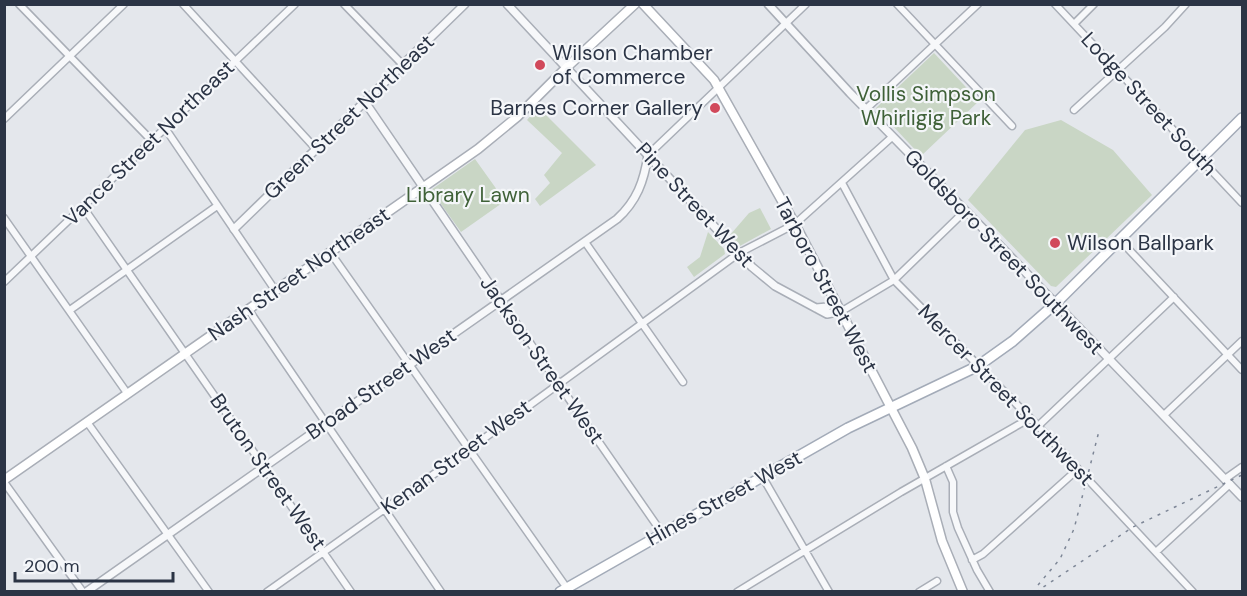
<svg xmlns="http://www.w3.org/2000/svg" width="1247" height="596" font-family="'DM Sans',sans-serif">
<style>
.green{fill:#c9d6c5}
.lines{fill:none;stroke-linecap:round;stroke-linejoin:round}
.minor-casing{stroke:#a9aeb7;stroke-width:9}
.tertiary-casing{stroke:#a9aeb7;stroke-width:10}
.secondary-casing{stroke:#a9aeb7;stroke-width:11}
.primary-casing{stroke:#a3abb8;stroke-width:12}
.minor{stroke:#f7f8fa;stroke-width:6}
.tertiary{stroke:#f7f8fa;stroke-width:7}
.secondary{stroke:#fff;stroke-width:8}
.primary{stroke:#fff;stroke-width:9}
.rail{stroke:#7d8696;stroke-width:1.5;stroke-dasharray:3 6;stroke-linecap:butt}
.poi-dot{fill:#d1495b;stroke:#f4f6f9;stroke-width:2}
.labels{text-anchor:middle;stroke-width:4.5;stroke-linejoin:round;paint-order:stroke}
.poi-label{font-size:21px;fill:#2b3445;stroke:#f4f6f9;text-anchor:start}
.park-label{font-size:21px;fill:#3f6138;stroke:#f4f6f9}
.street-label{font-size:21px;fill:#2b3445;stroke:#f4f6f9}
</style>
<rect width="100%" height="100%" fill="#e4e7ec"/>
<!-- green -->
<path class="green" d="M934 53 979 101 921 156 876 108Z
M538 107 596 165 540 206 535 199 550 183 544 175 562 153 527 120Z
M1061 120 1113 150 1152 195 1056 287 1051 286 968 200 1025 130Z
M475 159 505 201 461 232 431 190Z
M760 208 771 229 738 247 730 235 749 213Z
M708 232 724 249 725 254 694 277 687 267 700 257Z"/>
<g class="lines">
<defs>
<path id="minor" d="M19 4 152 141
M183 4 316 149
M344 4 403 65
M897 4 1012 126
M1055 4 1242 203
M1074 24 1094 4
M865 110 978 4
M1074 110 1165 27 1186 4
M4 119 124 4
M165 128 275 290
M648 155 806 4
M842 183 894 280 1038 426 1193 592
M83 207 351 592
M4 218 127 393
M1119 239 1242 370
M585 242 683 382
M330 252 569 591
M4 282 295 4
M501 301 662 533
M248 309 441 592
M70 310 217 206
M842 311 894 280 965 211
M1164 415 1242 341
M87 422 209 592
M1038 426 1174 297
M946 466 953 482V512L958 528 977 570 990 592
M762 476 829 592
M1225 479 1242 467
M4 482 83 592
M1157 551 1230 484
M972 560 983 554 1078 469
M267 592 468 450 739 253 795 224 892 137
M737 592 901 492 1025 421 1030 420
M919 592 937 581"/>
<path id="tertiary" d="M507 4 752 267 775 286 827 314 842 311
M768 4 850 93 1005 251 1242 497
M365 102 501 301
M234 229 465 4
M816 308 827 307 835 300
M86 592 617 219C637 201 644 181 648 155"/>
<path id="secondary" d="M643 4 714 80 795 224 912 448 925 479 942 541 963 592
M4 480 478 149 517 117 566 68 635 4"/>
<path id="primary" d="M560 592 848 428 978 366 1013 341 1056 303 1242 118"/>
</defs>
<!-- minor casing -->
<use href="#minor" class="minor-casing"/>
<!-- tertiary casing -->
<use href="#tertiary" class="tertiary-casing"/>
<!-- secondary casing -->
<use href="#secondary" class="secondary-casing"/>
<!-- primary casing -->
<use href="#primary" class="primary-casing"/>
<!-- minor -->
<use href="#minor" class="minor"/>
<!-- tertiary -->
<use href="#tertiary" class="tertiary"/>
<!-- secondary -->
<use href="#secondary" class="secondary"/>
<!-- primary -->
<use href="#primary" class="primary"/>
<!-- rail -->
<path class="rail" d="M1038 585 1060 559 1074 529 1099 431
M1036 592 1133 527 1242 475"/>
</g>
<!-- markers -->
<g class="poi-dot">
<circle cx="540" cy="65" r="6"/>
<circle cx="715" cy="108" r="6"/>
<circle cx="1055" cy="243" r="6"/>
</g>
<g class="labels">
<!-- poi labels -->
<g class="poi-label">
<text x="552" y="60">Wilson Chamber<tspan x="552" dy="24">of Commerce</tspan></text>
<text x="703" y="115" text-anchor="end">Barnes Corner Gallery</text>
<text x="1067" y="250">Wilson Ballpark</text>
</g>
<!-- park labels -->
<g class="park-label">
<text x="926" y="101">Vollis Simpson<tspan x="926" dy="24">Whirligig Park</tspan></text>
<text x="468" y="202">Library Lawn</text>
</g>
<!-- street labels -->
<g class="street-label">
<text transform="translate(1149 104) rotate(47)" y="7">Lodge Street South</text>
<text transform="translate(349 117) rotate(-44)" y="7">Green Street Northeast</text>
<text transform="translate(149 143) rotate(-44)" y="7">Vance Street Northeast</text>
<text transform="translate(695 205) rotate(47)" y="7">Pine Street West</text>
<text transform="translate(1004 252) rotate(46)" y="7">Goldsboro Street Southwest</text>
<text transform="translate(299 274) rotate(-35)" y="7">Nash Street Northeast</text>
<text transform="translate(826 285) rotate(62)" y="7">Tarboro Street West</text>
<text transform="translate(542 360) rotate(55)" y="7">Jackson Street West</text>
<text transform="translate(381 384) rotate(-35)" y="7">Broad Street West</text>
<text transform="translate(1006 395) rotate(46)" y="7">Mercer Street Southwest</text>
<text transform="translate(456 457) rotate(-36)" y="7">Kenan Street West</text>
<text transform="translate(268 472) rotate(55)" y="7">Bruton Street West</text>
<text transform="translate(724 498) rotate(-29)" y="7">Hines Street West</text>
</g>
</g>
<!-- border -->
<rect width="1247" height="596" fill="none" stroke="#2b3445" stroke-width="12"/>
<!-- scale -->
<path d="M15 572v9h158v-9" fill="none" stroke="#2b3445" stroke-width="3"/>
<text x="24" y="572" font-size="18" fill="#2b3445" stroke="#f4f6f9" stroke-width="4.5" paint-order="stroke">200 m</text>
</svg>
